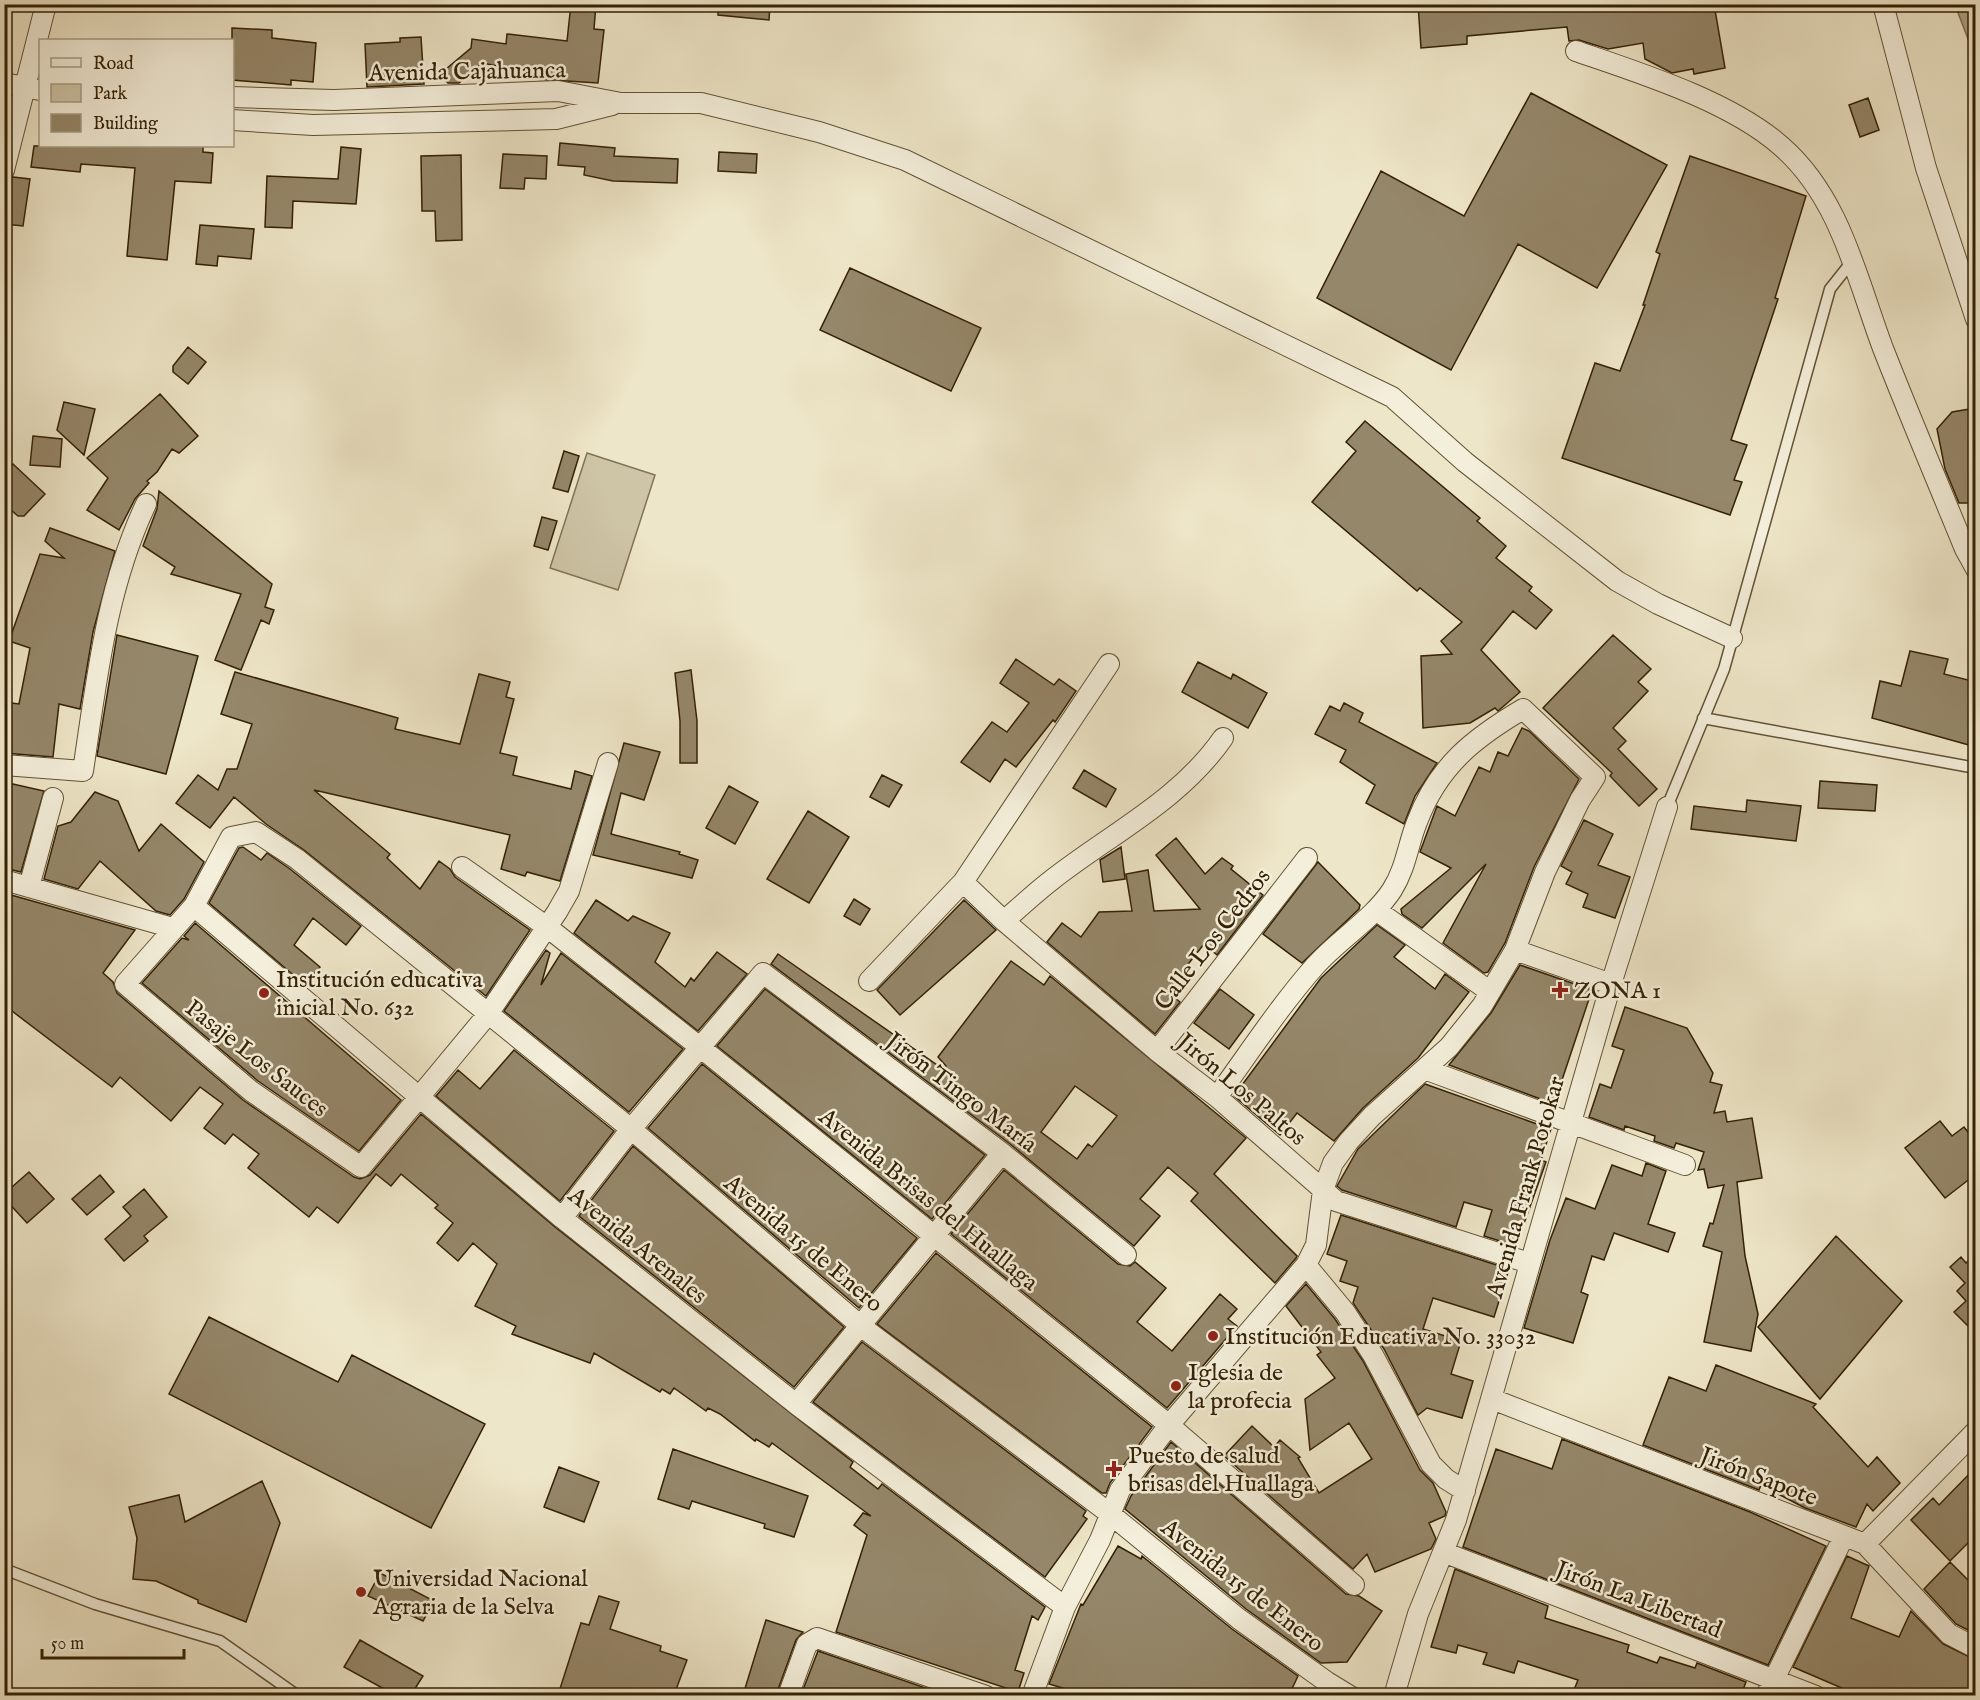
<svg xmlns="http://www.w3.org/2000/svg" width="1980" height="1700" font-family="'IM FELL English',serif">
<style>
.green{fill:#cec5a7;stroke:#817356;stroke-width:1.5}
.water{fill:#afa385;stroke:#7e6f51;stroke-width:1.5}
.building{fill:#95876a;stroke:#342104;stroke-width:1.5;fill-rule:evenodd}
.lines{fill:none;stroke-linecap:round;stroke-linejoin:round}
.lane-casing{stroke:#625235;stroke-width:13}
.street-casing{stroke:#625235;stroke-width:22}
.lane{stroke:#f4efdb;stroke-width:10}
.street{stroke:#f4efdb;stroke-width:20}
.poi-dot{fill:#8f2418;stroke:#f4efdb;stroke-width:2}
.labels{text-anchor:middle;stroke-width:5;stroke-linejoin:round;paint-order:stroke}
.street-label{font-size:24px;fill:#342104;stroke:#f4efdb}
.poi-label{font-size:24px;fill:#342104;stroke:#f4efdb;text-anchor:start}
</style>
<rect width="100%" height="100%" fill="#eee6c8"/>
<filter id="stains"><feTurbulence type="fractalNoise" baseFrequency=".00333" numOctaves="4"/><feColorMatrix values="0 0 0 0 .2 0 0 0 0 .09 0 0 0 0 .02 0 0 0 .5 -.17"/></filter>
<radialGradient id="worn" r=".72"><stop offset=".6" stop-color="#630" stop-opacity="0"/><stop offset="1" stop-color="#630" stop-opacity=".3"/></radialGradient>
<!-- green -->
<path class="green" d="M587 453 655 475 618 590 550 568Z"/>
<!-- water -->
<path class="water" d="M1955 5H1975V57Z"/>
<!-- building -->
<path class="building" d="M571 4H596L594 29 604 30 598 83 502 77 503 67 482 63 459 83H448L440 74 471 48 472 39 506 44 507 34 567 41Z
M718 4H770L769 20 718 15Z
M1418 4H1714L1725 68 1694 74 1693 69 1672 73 1645 59 1643 43 1608 49 1579 40 1569 41 1567 27 1467 36V44L1421 48Z
M232 28 272 30V38L316 43 313 82 291 80V85L232 80Z
M421 37 424 84 367 87 365 44 400 42V38Z
M1531 93 1667 165 1597 288 1518 244 1451 370 1317 298 1381 171 1464 216Z
M1868 98 1879 130 1860 137 1849 105Z
M560 143 615 148 614 156 678 159 677 183 613 181 584 175 585 167 558 165Z
M34 146H203V152L213 153 211 183 175 181 167 260 127 256 135 168 81 164 80 172 31 167Z
M341 147 361 149 356 204 293 201 292 228 265 227 267 176 338 179Z
M719 152 757 154 756 173 718 171Z
M503 154 547 156 546 179 525 178 524 189 500 188Z
M461 155 462 240 436 241 435 211H422L421 156Z
M1690 156 1806 196 1775 298 1778 299 1731 440 1747 445 1734 480 1742 482 1730 515 1562 458 1595 363 1620 371 1645 305H1643L1660 254 1656 252Z
M13 177 30 179 23 226 5 224 10 194H4V182Z
M200 225 254 229 251 259 218 256 217 266 196 264Z
M850 268 981 328 951 391 820 330Z
M188 347 206 362 188 384 173 372V366Z
M160 394 198 436 179 453 172 449 157 472 147 481 149 483 135 499 119 530 87 510 108 478 87 458Z
M64 402 95 409 84 455 57 430Z
M1976 408V503H1959L1945 469 1937 429 1952 412Z
M1365 421 1480 518 1477 521 1506 546 1496 558 1532 587 1529 591 1552 610 1536 629 1513 611 1481 650 1520 692 1498 711 1495 708 1470 723 1423 728 1421 656 1452 654 1441 641 1462 622 1420 588 1417 591 1312 502 1356 451 1346 442Z
M33 436 62 439 60 467 30 465Z
M564 451 579 456 568 492 553 488Z
M13 464 45 494 24 516H18L4 504V474Z
M159 491 272 584 265 607 274 610 269 624 261 620 241 670 215 660 241 594 171 574 175 567 143 546 157 509Z
M542 517 557 521 548 550 534 546Z
M50 528 115 551 93 632 80 709 59 704 53 757 4 753V702L19 704 30 648 9 641 40 554 64 558 45 541Z
M117 635 198 656 166 774 97 756Z
M1613 635 1651 669 1638 682 1648 691 1613 728 1626 741 1618 749 1657 789 1639 806 1610 776 1612 773 1543 708Z
M1910 651 1948 659 1944 674 1976 682V747L1872 718 1880 681 1901 686Z
M1016 659 1054 685 1059 679 1076 691 1055 722 1053 720 1016 767 1005 759 990 782 961 762 992 722 1007 732 1029 703 1000 683Z
M1198 662 1231 679 1233 674 1267 693 1248 728 1182 692Z
M691 670 697 721V763H680V721L675 673Z
M235 672 398 718 395 729 460 744 479 674 510 682 506 697 514 699 500 753 517 757 513 775 571 789 575 771 592 776 560 881 527 872 525 876 501 869 510 835 314 790 390 854 387 858 420 889 439 861 450 869 455 877 530 930 486 996 304 850 266 824 234 797 210 828 176 803 198 775 218 790 227 769H237L252 724 221 714Z
M1344 703 1363 713 1359 722 1437 763 1415 796 1404 824 1366 803 1375 785 1340 762 1346 750 1315 734 1330 706 1340 711Z
M1522 728 1529 731 1579 779 1534 867 1505 943 1488 972 1484 973 1443 943 1486 864 1422 928 1402 914 1401 909 1451 868 1420 852 1437 806 1455 816 1479 767 1490 772 1498 752 1508 756Z
M624 743 660 752 644 800 621 793 611 834 680 852 679 854 698 860 692 878 593 855Z
M1084 770 1116 789 1106 807 1073 788Z
M882 775 902 785 889 807 870 797Z
M1820 781 1877 785 1875 811 1818 808Z
M4 782 44 791 21 872 4 868Z
M729 786 758 802 735 844 706 828Z
M95 792 118 801 139 851 161 824 204 862 184 899 170 915 156 911 100 861 78 889 44 879 58 826 71 822Z
M1747 800 1801 806 1796 841 1691 829 1694 806 1746 812Z
M808 811 849 837 809 903 767 879Z
M1584 820 1613 834 1598 865 1630 877 1615 918 1583 907 1588 894 1566 884 1572 872 1561 866Z
M1176 838 1205 874 1222 858 1233 866 1231 869 1263 895 1217 955 1204 944 1167 991 1180 1002 1155 1034 1047 942 1062 923 1081 937 1099 912 1132 911 1126 874 1148 870 1154 911 1200 909 1156 855Z
M243 847 261 860 267 853 290 869 361 926 346 945 313 918 294 945 320 967 305 985 209 903 239 848Z
M1121 847 1125 879 1103 882 1100 860Z
M1318 862 1360 905 1359 909 1302 963 1263 934Z
M4 893 135 930 103 973 113 982 117 993 243 1100 354 1177 360 1179 370 1175 421 1114 555 1227 853 1462 850 1467 878 1489 882 1484 1045 1607 1038 1620 1032 1616 1015 1670 1024 1673 1018 1692 836 1632 867 1535 854 1525 863 1513 871 1516 772 1443 769 1447 756 1439 755 1441 720 1414 708 1408 706 1411 674 1388 670 1394 662 1389 660 1392 594 1353 590 1363 512 1334 516 1326 475 1306 497 1264 473 1243 458 1261 437 1243 453 1223 435 1208 438 1205 401 1174 391 1186 376 1174 338 1223 317 1207 309 1217 248 1168 259 1154 233 1134 225 1144 204 1128 223 1104 200 1087 171 1121 120 1077 112 1087 4 1005Z
M854 899 870 909 860 925 844 916Z
M596 900 628 921 633 916 670 933 655 962 685 987 691 978 694 981 717 952 747 974 698 1031 574 933Z
M964 900 996 930 900 1015 877 990Z
M195 923 401 1100 359 1151 258 1081 142 983 182 938 189 940 184 936Z
M1377 925 1405 945 1394 957 1435 989 1445 974 1469 992 1418 1058 1363 1108 1334 1141 1297 1113 1280 1135 1234 1096 1321 978Z
M546 950 550 953 541 985 561 953 683 1049 629 1112 504 1011Z
M778 954 943 1069 946 1066 938 1057 1011 961 1044 985 1050 976 1246 1138 1214 1174 1297 1256 1296 1258 1275 1283 1191 1201 1198 1193 1168 1167 1140 1199 1160 1216 1134 1246 1010 1144 771 964ZM1075 1086 1117 1116 1092 1147 1088 1144 1077 1159 1041 1132Z
M1520 965 1592 990 1554 1104 1449 1065 1491 1013Z
M765 989 985 1155 932 1219 717 1046Z
M1220 989 1254 1015 1229 1049 1194 1023Z
M1625 1007 1687 1028 1713 1073 1710 1082 1722 1085 1714 1113 1725 1111 1727 1122 1752 1118 1762 1178 1737 1182 1745 1256 1758 1314 1751 1351 1704 1342 1722 1252 1703 1246 1710 1223 1713 1224 1724 1185 1708 1188 1704 1169 1698 1170 1704 1152 1676 1143 1674 1148 1654 1141 1655 1136 1625 1126 1624 1130 1589 1117 1600 1084 1611 1088 1624 1050 1612 1046Z
M514 1050 614 1131 560 1201 436 1096 458 1070 480 1089Z
M702 1064 917 1238 859 1308 648 1128Z
M1425 1084 1551 1129 1541 1160 1546 1162 1516 1246 1484 1236 1492 1210 1464 1202 1456 1227 1342 1190 1337 1186 1358 1149Z
M1940 1121 1952 1136 1964 1127 1976 1142V1174L1945 1198 1905 1148Z
M633 1146 844 1327 794 1387 579 1216Z
M1646 1163 1666 1171 1648 1224 1675 1233 1668 1252 1614 1233 1604 1260 1592 1256 1581 1292 1588 1295 1573 1343 1524 1328 1550 1240 1566 1198 1595 1209 1612 1165 1642 1176Z
M1004 1170 1118 1264 1130 1266 1135 1262 1166 1288 1137 1322 1172 1351 1220 1294 1237 1309 1228 1319 1237 1326 1167 1408 951 1234Z
M29 1172 54 1199 27 1223 4 1198V1194Z
M100 1175 114 1192 87 1215 72 1199Z
M144 1189 167 1217 144 1236 148 1241 124 1261 105 1239 131 1216 123 1207Z
M1341 1215 1509 1269 1494 1317 1433 1298 1423 1329 1461 1341 1451 1374 1473 1381 1462 1418 1427 1408 1418 1415 1384 1349 1353 1303 1358 1287 1340 1281 1347 1261 1327 1254Z
M1836 1236 1902 1301 1820 1399 1758 1327Z
M936 1253 1152 1427 1110 1483 1106 1493H1102L877 1324Z
M1976 1254V1334L1954 1312 1966 1301 1957 1291 1965 1283 1950 1267 1961 1257 1966 1263Z
M1306 1284 1335 1319 1363 1361 1420 1470 1433 1483 1446 1512 1445 1516 1429 1523 1436 1539 1431 1549 1375 1572 1367 1554 1353 1569 1224 1456 1252 1426 1274 1447 1280 1440 1300 1457 1298 1458 1319 1493 1372 1459 1349 1423 1310 1450 1305 1399 1335 1378 1317 1355 1321 1352 1286 1306Z
M209 1317 338 1382 352 1355 485 1424 431 1528 169 1394Z
M862 1342 1086 1511 1083 1516 1087 1519 1045 1577 813 1402Z
M1716 1365 1816 1404 1813 1407 1868 1467 1877 1457 1900 1483 1873 1511 1867 1504 1856 1527 1805 1508 1761 1485 1759 1490 1643 1445 1669 1377 1706 1391Z
M1562 1439 1750 1512 1826 1546 1768 1665 1463 1547 1496 1449 1552 1469Z
M1171 1442 1346 1594 1359 1596 1382 1611 1347 1662 1321 1663 1246 1609 1125 1509 1131 1496Z
M673 1449 808 1496 794 1537 764 1528 765 1524 692 1501 689 1509 658 1499Z
M559 1467 599 1482 584 1522 544 1507Z
M1976 1467V1535L1950 1561 1911 1520 1933 1498 1939 1505Z
M262 1481 280 1523 246 1622 198 1603V1600L156 1581 133 1579 137 1538 129 1507 179 1495 185 1522Z
M1118 1546 1141 1559 1142 1556 1232 1629 1298 1676 1289 1695H1064L1066 1689 1049 1684 1081 1604 1083 1605Z
M1847 1556 1869 1566 1851 1618 1899 1637 1911 1611 1943 1644 1976 1660V1695H1858L1793 1667Z
M1950 1562 1976 1588V1634L1956 1624 1924 1589Z
M1455 1569 1548 1606 1545 1618 1629 1645 1627 1652 1657 1663 1660 1657 1695 1668 1697 1663 1746 1682 1741 1695H1572L1578 1680 1518 1661 1514 1673 1483 1664 1487 1653 1458 1645 1456 1653 1431 1647Z
M380 1573 434 1601 423 1621 368 1596Z
M599 1596 619 1602 610 1629 661 1646 660 1651 687 1660 674 1695H558L581 1623 589 1625Z
M766 1620 803 1632 796 1640 776 1695H743Z
M360 1640 423 1676 411 1695H395L344 1667Z
M818 1651 943 1694 942 1695H801Z"/>
<g class="lines">
<defs>
<path id="lane" d="M1703 718 1976 768
M1667 807 1724 669 1830 289 1853 260
M4 1569 95 1604 220 1641 298 1696"/>
<path id="street" d="M1883 4 1926 168 1976 319
M1576 51C1640 73 1730 101 1781 146 1841 198 1857 280 1884 351 1910 417 1938 483 1965 549L1976 569
M4 83 40 90
M232 97 334 100 558 91 621 103H701L819 132 905 160 1392 397 1465 462 1617 581 1658 604 1732 638
M232 120 313 125 556 119 612 105
M4 170 46 4
M608 763 569 891 557 912 488 1014 361 1167 251 1091 125 984 194 906 231 837 256 832 297 859 631 1129 862 1327 1109 1513 1239 1619 1327 1682 1350 1696
M4 765 83 771C97 678 106 589 146 504
M462 867 547 927 701 1048 1169 1425 1354 1585
M4 880 173 928
M963 882 1004 921 1157 1051 1217 1097 1336 1201 1529 1263
M29 887 53 798
M194 906 562 1218 796 1404 1065 1607
M1376 910 1489 991
M1004 921C1020 907 1036 892 1053 879 1112 833 1180 800 1223 738
M1515 950 1611 984
M869 981 963 882 1109 664
M1157 1051 1307 858
M1427 1070 1685 1165
M562 1218 631 1129 763 973 1002 1153 1126 1255
M1306 1265 1345 1312 1373 1355 1431 1464 1446 1479 1465 1491
M1492 1399 1865 1544 1949 1634 1976 1648
M796 1404 1002 1153
M1865 1544 1976 1431
M1443 1552 1816 1696
M788 1696 807 1644 817 1638 986 1696
M1032 1696 1065 1607 1100 1540 1120 1490 1169 1425 1306 1265 1316 1245 1323 1190 1333 1163 1349 1141 1372 1116 1449 1047 1482 1006 1515 950 1545 872 1580 800 1595 777 1523 709C1474 738 1438 766 1417 822 1408 844 1406 868 1392 890 1373 919 1339 939 1315 966 1279 1007 1249 1053 1217 1097
M1394 1696 1418 1614 1456 1520 1611 984 1667 807
M1766 1696 1844 1536"/>
</defs>
<!-- lane casing -->
<use href="#lane" class="lane-casing"/>
<!-- street casing -->
<use href="#street" class="street-casing"/>
<!-- lane -->
<use href="#lane" class="lane"/>
<!-- street -->
<use href="#street" class="street"/>
</g>
<!-- markers -->
<g class="poi-dot">
<path d="M1557 981h6v6h6v6h-6v6h-6v-6h-6v-6h6z"/>
<circle cx="264" cy="993" r="6"/>
<circle cx="1213" cy="1336" r="6"/>
<circle cx="1176" cy="1386" r="6"/>
<path d="M1111 1460h6v6h6v6h-6v6h-6v-6h-6v-6h6z"/>
<circle cx="361" cy="1592" r="6"/>
</g>
<g class="labels">
<!-- street labels -->
<g class="street-label">
<text transform="translate(467 71) rotate(-1)" y="8">Avenida Cajahuanca</text>
<text transform="translate(1212 939) rotate(-52)" y="8">Calle Los Cedros</text>
<text transform="translate(257 1058) rotate(38)" y="8">Pasaje Los Sauces</text>
<text transform="translate(1242 1089) rotate(40)" y="8">Jirón Los Paltos</text>
<text transform="translate(962 1092) rotate(37)" y="8">Jirón Tingo María</text>
<text transform="translate(1525 1187) rotate(-74)" y="8">Avenida Frank Potokar</text>
<text transform="translate(929 1199) rotate(39)" y="8">Avenida Brisas del Huallaga</text>
<text transform="translate(804 1243) rotate(40)" y="8">Avenida 15 de Enero</text>
<text transform="translate(638 1245) rotate(39)" y="8">Avenida Arenales</text>
<text transform="translate(1759 1476) rotate(21)" y="8">Jirón Sapote</text>
<text transform="translate(1243 1585) rotate(38)" y="8">Avenida 15 de Enero</text>
<text transform="translate(1639 1599) rotate(21)" y="8">Jirón La Libertad</text>
</g>
<!-- poi labels -->
<g class="poi-label">
<text x="276" y="987">Institución educativa<tspan x="276" dy="28">inicial No. 632</tspan></text>
<text x="1574" y="998">ZONA 1</text>
<text x="1225" y="1344">Institución Educativa No. 33032</text>
<text x="1188" y="1380">Iglesia de<tspan x="1188" dy="28">la profecia</tspan></text>
<text x="1128" y="1463">Puesto de salud<tspan x="1128" dy="28">brisas del Huallaga</tspan></text>
<text x="373" y="1586">Universidad Nacional<tspan x="373" dy="28">Agraria de la Selva</tspan></text>
</g>
</g>
<!-- margin -->
<rect width="1980" height="1700" fill="none" stroke="#eee6c8" stroke-width="24"/>
<rect x="6" y="6" width="1968" height="1688" fill="none" stroke="#342104" stroke-width="3"/>
<rect x="12" y="12" width="1956" height="1676" fill="none" stroke="#342104" stroke-width="1.5"/>
<!-- legend -->
<rect x="39" y="39" width="195" height="108" fill="#f4efdb" stroke="#a79d85" stroke-width="1.5"/>
<rect x="51" y="58" width="30" height="9" fill="#f4efdb" stroke="#a79d85" stroke-width="1.5"/>
<text x="93" y="69" font-size="18" fill="#342104">Road</text>
<rect x="51" y="84" width="30" height="18" fill="#cec5a7" stroke="#a79d85" stroke-width="1.5"/>
<text x="93" y="99" font-size="18" fill="#342104">Park</text>
<rect x="51" y="114" width="30" height="18" fill="#95876a" stroke="#a79d85" stroke-width="1.5"/>
<text x="93" y="129" font-size="18" fill="#342104">Building</text>
<!-- scale -->
<path d="M42 1649v9h142v-9" fill="none" stroke="#342104" stroke-width="3"/>
<text x="51" y="1649" font-size="18" fill="#342104" stroke="#f4efdb" stroke-width="4.5" paint-order="stroke">50 m</text>
<rect width="100%" height="100%" filter="url(#stains)"/>
<rect width="100%" height="100%" fill="url(#worn)"/>
</svg>
